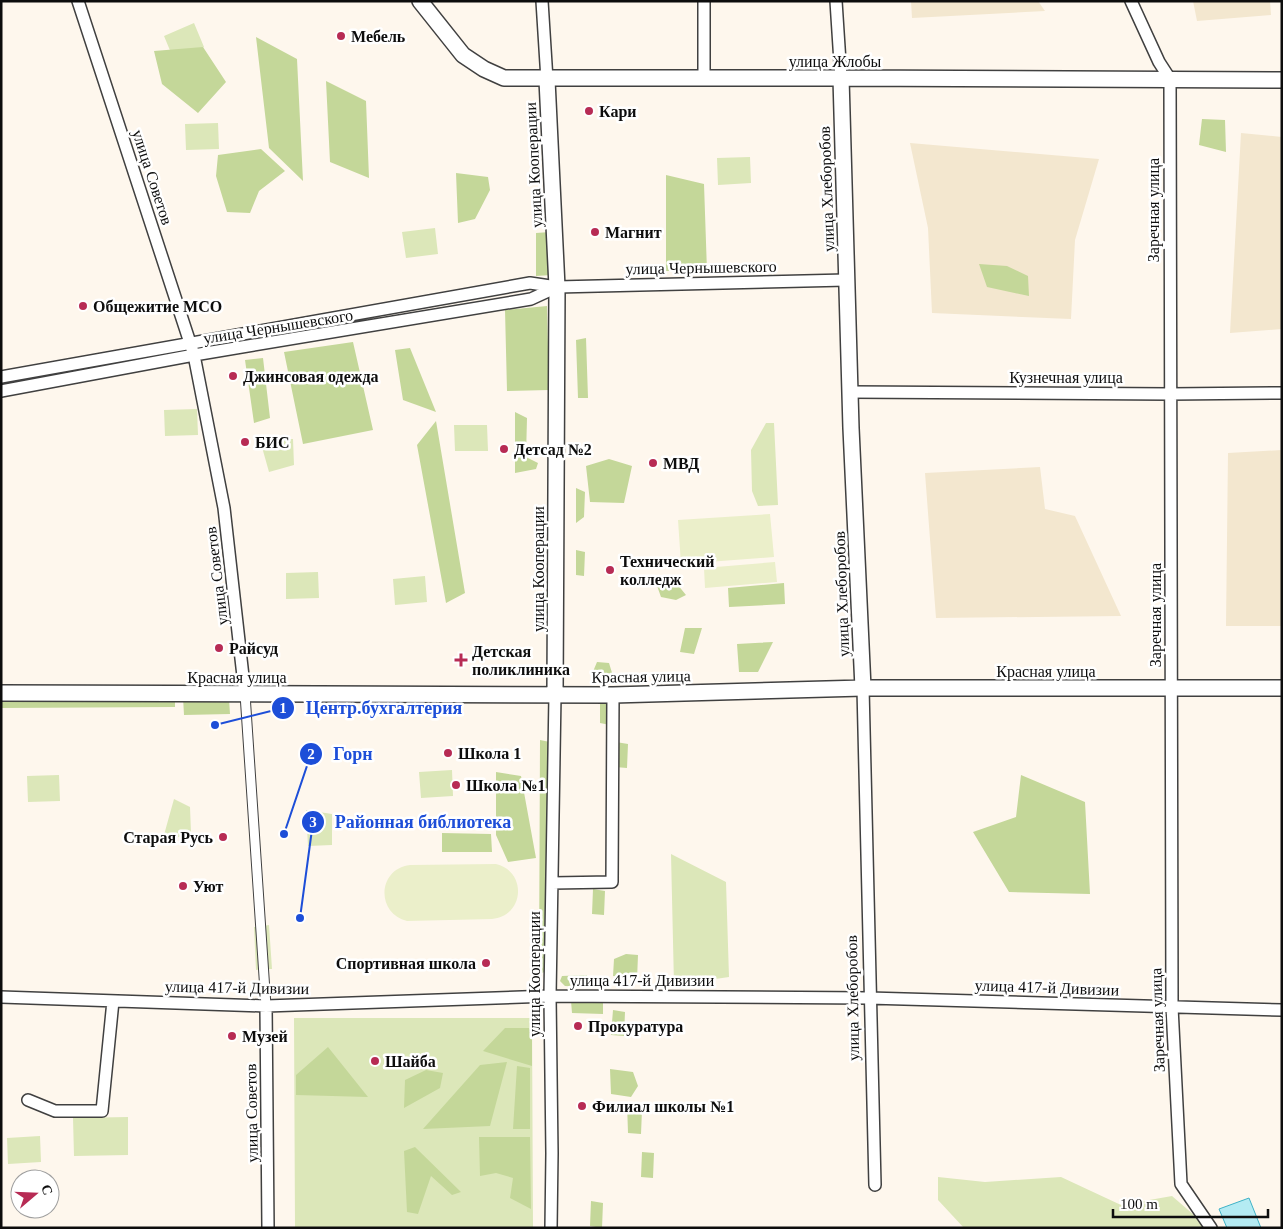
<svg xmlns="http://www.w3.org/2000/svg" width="1283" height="1229" font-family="Georgia,serif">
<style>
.farmland{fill:#f3e7cf}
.green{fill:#dce7b9}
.forest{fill:#c4d799}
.pitch{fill:#ebefca}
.water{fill:#b4ebf3;stroke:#3fb2c7}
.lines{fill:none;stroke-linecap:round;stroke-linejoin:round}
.pedestrian-casing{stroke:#404040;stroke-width:11}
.minor-casing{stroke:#404040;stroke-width:14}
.tertiary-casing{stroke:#404040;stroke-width:18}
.pedestrian{stroke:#fff;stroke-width:9}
.minor{stroke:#fff;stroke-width:11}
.tertiary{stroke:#fff;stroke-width:15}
.poi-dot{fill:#b72b54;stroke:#fff;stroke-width:2}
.labels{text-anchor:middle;stroke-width:5;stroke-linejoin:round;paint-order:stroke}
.poi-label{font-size:16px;font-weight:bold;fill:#0d0d0d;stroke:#fff;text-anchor:start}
.street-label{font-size:16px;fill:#0d0d0d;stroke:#fff}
.leader{fill:none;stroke:#1d4ed8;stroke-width:2}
.callout-dot{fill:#1d4ed8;stroke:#fff;stroke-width:2}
.mark-label{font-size:15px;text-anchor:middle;font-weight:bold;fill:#fff}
.callout-label{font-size:18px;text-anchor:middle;font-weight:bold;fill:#1d4ed8;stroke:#fff;stroke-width:5;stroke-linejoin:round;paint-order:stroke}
</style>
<rect width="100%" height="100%" fill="#fef7ed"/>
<!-- farmland -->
<path class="farmland" d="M911 1H1038L1045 11 912 18Z
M1193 1H1270L1271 15 1197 21Z
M1241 133 1282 137V329L1230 333Z
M910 143 1099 159 1075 240 1071 319 932 313 928 228Z
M1282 450V626H1226L1228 453Z
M1040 467 1045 509 1075 516 1121 616 936 618 925 473Z"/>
<!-- green -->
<path class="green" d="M194 23 204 47 174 60 164 36Z
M218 123 219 149 186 150 185 124Z
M750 157 751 183 718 185 717 158Z
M435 228 438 254 406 258 402 232Z
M309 325 311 334 202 351 201 343Z
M43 372 39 381 1 388V380Z
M197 409 198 435 165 436 164 410Z
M766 423H774L778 505 758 506 752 491 751 450Z
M454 425H487L488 451H455Z
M293 439 294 465 269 472 260 440Z
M318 572 319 598 286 599V573Z
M425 576 427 602 395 605 393 579Z
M452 770 453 796 421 798 419 772Z
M59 775 60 801 28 802 27 776Z
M174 799 190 807 191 833 162 842Z
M306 810 332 814V845L308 846Z
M671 854 726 882 729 977 674 985Z
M269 925 272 969H266L263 926Z
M254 927H259L262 969 256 970Z
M294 1018H532L533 1228H295Z
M128 1117V1155L74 1156 73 1118Z
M40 1136 41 1162 8 1164 7 1138Z
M938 1177 985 1182 1061 1177 1121 1205 1172 1196 1209 1228H964L938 1200Z"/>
<!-- forest -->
<path class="forest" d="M256 37 297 59 303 181 269 148Z
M203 47 226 82 198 113 162 84 154 51Z
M326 81 366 101 369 178 330 162Z
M1202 119 1225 120 1226 152 1199 145Z
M261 149 285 171 259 191 250 213 227 212 216 176 218 155Z
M456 173 488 177 490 190 475 219 458 223Z
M666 175 704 184 707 271H666Z
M550 232 552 275 536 276V233Z
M979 264 1007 266 1028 276 1029 296 987 287Z
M547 306 549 390 507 391 505 310Z
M586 338 588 398H578L576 340Z
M353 342 373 430 303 444 284 352Z
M410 348 436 412 403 400 395 350Z
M263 358 270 418 254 423 245 360Z
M515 412 527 418 526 457 538 463 536 469 515 473Z
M436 421 465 593 446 603 417 445Z
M609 459 632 466 624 503 590 502 586 466Z
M576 488 585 492 584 517 576 523Z
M576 550 585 552 584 576 576 575Z
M665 577 677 584 686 595 676 600 661 597 656 583Z
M784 583 785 604 729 607 728 588Z
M536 591 548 594 549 613 538 614Z
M685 628H702L694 654 680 652Z
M773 642 758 672H739L737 644Z
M597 662 609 663 613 676 610 682 594 683 592 674Z
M183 697 229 699 230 714 184 715Z
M1 698 175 699V707L1 708Z
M611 703 610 725 600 723V704Z
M540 740 550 742 547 972 539 973Z
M616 742 628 744 627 768 615 767Z
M496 772 521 776 536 858 508 862 496 835Z
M1021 775 1085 802 1090 894 1009 892 973 832 1016 817Z
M442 833 491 834 492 852H442Z
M593 889 605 891 604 915 592 914Z
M626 954 638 955 637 980 613 976 614 959Z
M587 975 586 987 565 986 560 981 562 976Z
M571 1001 603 1002V1014L572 1013Z
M613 1010 625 1012 624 1036 611 1035Z
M505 1028H532V1066L483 1051Z
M328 1047 368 1097 296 1095V1075Z
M507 1062 490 1126 423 1129 480 1065Z
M517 1066 530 1068V1129H513Z
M610 1069 633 1072 638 1086 631 1097 611 1094Z
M426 1070 443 1073 440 1088 404 1108 405 1080Z
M627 1103 642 1110 641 1134 628 1133Z
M479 1137H530L531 1209 510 1198 513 1178 496 1173 480 1176Z
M415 1147 461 1192 452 1195 431 1176 418 1214 407 1212 404 1151Z
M642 1152 654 1153 653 1178 641 1177Z
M591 1201 603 1203 602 1228 590 1226Z"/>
<!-- pitch -->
<path class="pitch" d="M770 514 774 557 681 564 678 520Z
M775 562 777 582 705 588 704 568Z
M496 864C527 871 525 916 492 919L407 921C376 914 377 869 410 865Z"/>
<!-- water -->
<path class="water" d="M1249 1198 1261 1228H1227L1219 1209Z"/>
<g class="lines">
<defs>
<path id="pedestrian" d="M245 694 266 1006"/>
<path id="minor" d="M78 1 194 355 224 508 245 694
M542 1 547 80
M704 1V79
M836 1 841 78
M1131 1 1159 62 1170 79 1172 1007 1181 1184 1211 1228
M1 377 530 283 557 287 846 280
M1 391 194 355 531 299 557 287
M850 392 1170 394 1282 393
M863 688 875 1185
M552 883 612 882 613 695
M1 997 266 1006 550 996 869 998 1282 1010
M266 1006 268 1228
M28 1100 55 1111H102L113 1001
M551 1228 552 1153 550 996 555 695"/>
<path id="tertiary" d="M420 1 463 55 484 69 504 78H841L1282 80
M841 78 851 428 863 688
M547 80 557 287 555 695
M1 693 613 695 863 688H1282"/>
</defs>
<!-- pedestrian casing -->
<use href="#pedestrian" class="pedestrian-casing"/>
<!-- minor casing -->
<use href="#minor" class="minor-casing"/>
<!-- tertiary casing -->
<use href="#tertiary" class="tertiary-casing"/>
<!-- pedestrian -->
<use href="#pedestrian" class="pedestrian"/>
<!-- minor -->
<use href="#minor" class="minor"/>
<!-- tertiary -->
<use href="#tertiary" class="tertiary"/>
</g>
<!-- markers -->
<g class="poi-dot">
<circle cx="341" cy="36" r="5"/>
<circle cx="589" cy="111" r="5"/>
<circle cx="595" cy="232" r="5"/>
<circle cx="83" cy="306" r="5"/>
<circle cx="233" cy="376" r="5"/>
<circle cx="245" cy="442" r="5"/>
<circle cx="504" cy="449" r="5"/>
<circle cx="653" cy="463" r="5"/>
<circle cx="610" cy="570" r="5"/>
<circle cx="219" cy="648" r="5"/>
<path d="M458.5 652.5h5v5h5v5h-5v5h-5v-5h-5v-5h5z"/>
<circle cx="448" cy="753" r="5"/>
<circle cx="456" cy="785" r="5"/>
<circle cx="223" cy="837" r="5"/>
<circle cx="183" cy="886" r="5"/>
<circle cx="486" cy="963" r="5"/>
<circle cx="578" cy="1026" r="5"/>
<circle cx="232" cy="1036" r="5"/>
<circle cx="375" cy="1061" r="5"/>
<circle cx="582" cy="1106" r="5"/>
</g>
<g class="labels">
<!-- poi labels -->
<g class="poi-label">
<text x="351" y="42">Мебель</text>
<text x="599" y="117">Кари</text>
<text x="605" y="238">Магнит</text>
<text x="93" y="312">Общежитие МСО</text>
<text x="243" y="382">Джинсовая одежда</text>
<text x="255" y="448">БИС</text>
<text x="514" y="455">Детсад №2</text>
<text x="663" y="469">МВД</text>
<text x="620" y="567">Технический<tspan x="620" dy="18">колледж</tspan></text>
<text x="229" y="654">Райсуд</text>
<text x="472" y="657">Детская<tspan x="472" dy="18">поликлиника</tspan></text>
<text x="458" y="759">Школа 1</text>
<text x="466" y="791">Школа №1</text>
<text x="213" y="843" text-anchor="end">Старая Русь</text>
<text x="193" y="892">Уют</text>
<text x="476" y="969" text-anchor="end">Спортивная школа</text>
<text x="588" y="1032">Прокуратура</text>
<text x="242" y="1042">Музей</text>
<text x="385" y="1067">Шайба</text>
<text x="592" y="1112">Филиал школы №1</text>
</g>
<!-- street labels -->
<g class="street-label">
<text x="835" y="67">улица Жлобы</text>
<text transform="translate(533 165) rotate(-93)" y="6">улица Кооперации</text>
<text transform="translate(153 177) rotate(72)" y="6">улица Советов</text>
<text transform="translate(826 189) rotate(-92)" y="6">улица Хлеборобов</text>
<text transform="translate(1153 210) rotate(-90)" y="6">Заречная улица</text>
<text transform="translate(701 267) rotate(-1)" y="6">улица Чернышевского</text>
<text transform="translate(278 326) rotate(-9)" y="6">улица Чернышевского</text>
<text x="1066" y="383">Кузнечная улица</text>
<text transform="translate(538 569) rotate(-90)" y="6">улица Кооперации</text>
<text transform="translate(216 576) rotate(-97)" y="6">улица Советов</text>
<text transform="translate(841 594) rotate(-92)" y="6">улица Хлеборобов</text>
<text transform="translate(1155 615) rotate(-90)" y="6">Заречная улица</text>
<text x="1046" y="677">Красная улица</text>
<text transform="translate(641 676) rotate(-1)" y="6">Красная улица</text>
<text x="237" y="683">Красная улица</text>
<text transform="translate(534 974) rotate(-90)" y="6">улица Кооперации</text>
<text x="642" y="986">улица 417-й Дивизии</text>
<text transform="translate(237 987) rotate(1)" y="6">улица 417-й Дивизии</text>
<text transform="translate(1047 987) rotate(2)" y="6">улица 417-й Дивизии</text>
<text transform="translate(852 998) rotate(-91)" y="6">улица Хлеборобов</text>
<text transform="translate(1157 1020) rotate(-92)" y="6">Заречная улица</text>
<text transform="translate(251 1113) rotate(-91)" y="6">улица Советов</text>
</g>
</g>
<!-- callouts -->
<path class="leader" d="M215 725L283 708M284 834L311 754M300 918L313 822"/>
<g class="callout-dot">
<circle cx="215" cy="725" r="5"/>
<circle cx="284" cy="834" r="5"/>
<circle cx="300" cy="918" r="5"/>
<circle cx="283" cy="708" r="12"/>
<circle cx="311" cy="754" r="12"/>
<circle cx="313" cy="822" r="12"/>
</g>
<g class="mark-label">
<text x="283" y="713">1</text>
<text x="311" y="759">2</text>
<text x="313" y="827">3</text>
</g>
<g class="callout-label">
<text x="384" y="714">Центр.бухгалтерия</text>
<text x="353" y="760">Горн</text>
<text x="423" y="828">Районная библиотека</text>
</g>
<!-- border -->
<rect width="1283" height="1229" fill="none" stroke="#0d0d0d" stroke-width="5"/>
<!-- north arrow -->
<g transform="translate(35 1194) rotate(71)"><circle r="24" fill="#ffffff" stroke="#9e9e9e"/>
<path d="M0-4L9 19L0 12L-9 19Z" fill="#b72b54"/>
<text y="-8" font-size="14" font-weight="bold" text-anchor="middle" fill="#0d0d0d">С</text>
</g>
<!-- scale -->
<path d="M1113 1209v8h155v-8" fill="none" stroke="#0d0d0d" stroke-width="2.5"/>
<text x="1120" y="1209" font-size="15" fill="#0d0d0d" stroke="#ffffff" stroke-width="4" paint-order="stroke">100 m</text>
</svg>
